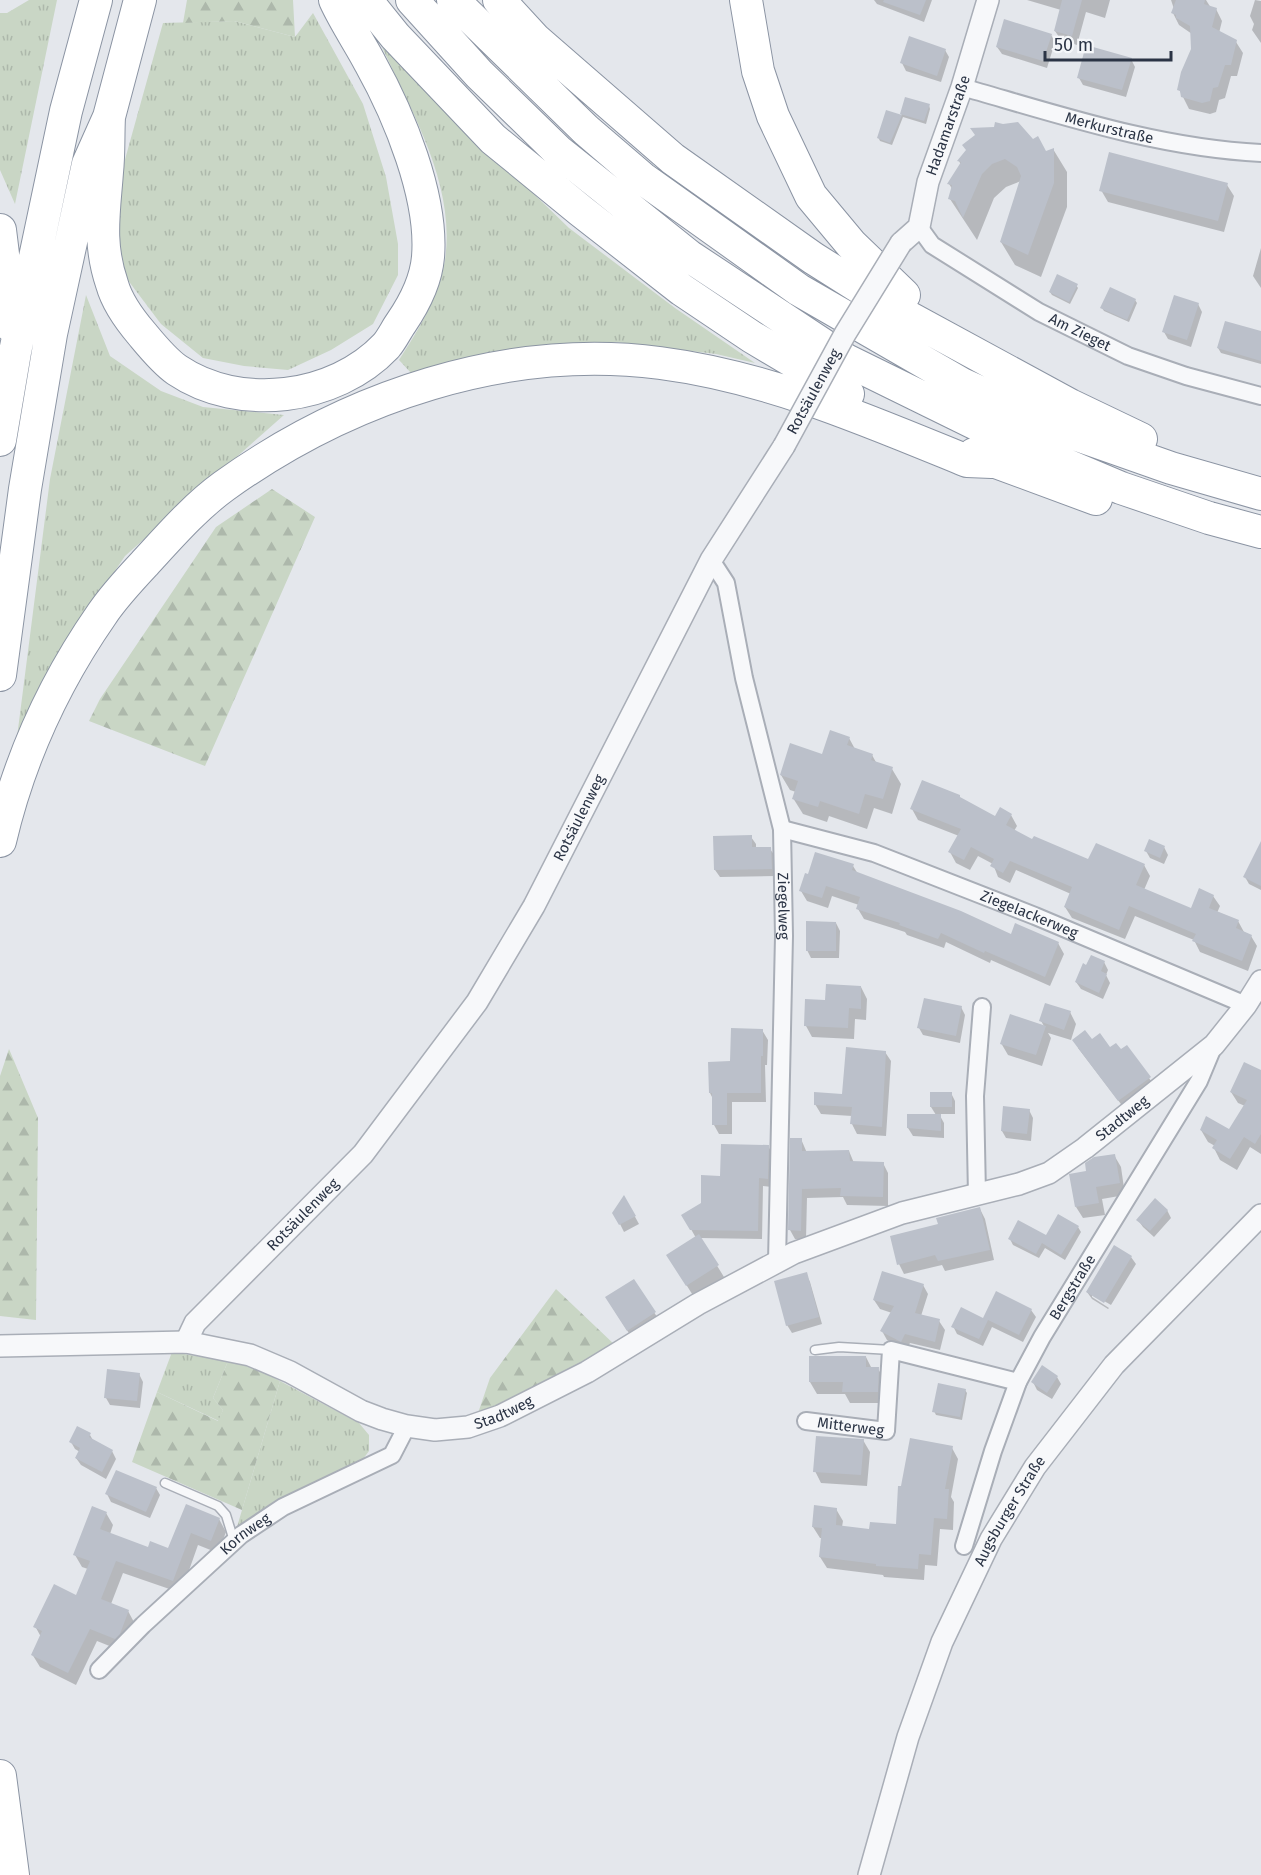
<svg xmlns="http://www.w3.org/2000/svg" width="1261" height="1875" font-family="'Fira Sans',sans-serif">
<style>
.grass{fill:url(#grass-tufts)}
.forest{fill:url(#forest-firs)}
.shadow{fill:#0003}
.building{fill:#bbc0ca}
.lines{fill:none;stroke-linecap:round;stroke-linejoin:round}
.service-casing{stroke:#a9aeb7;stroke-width:11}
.minor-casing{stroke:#a9aeb7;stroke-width:20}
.tertiary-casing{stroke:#a9aeb7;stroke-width:24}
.motorway-casing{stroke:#8b94a3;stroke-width:34}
.service{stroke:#f7f8fa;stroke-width:8}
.minor{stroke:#f7f8fa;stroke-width:16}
.tertiary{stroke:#f7f8fa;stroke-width:21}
.motorway{stroke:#fff;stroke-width:32}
.tertiary-bridge-casing{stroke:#a9aeb7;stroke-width:24;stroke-linecap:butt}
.tertiary-bridge{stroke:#f7f8fa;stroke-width:21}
.labels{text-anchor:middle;stroke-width:4.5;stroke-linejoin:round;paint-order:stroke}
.street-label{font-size:15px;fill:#2b3445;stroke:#f4f6f9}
</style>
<defs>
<pattern id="grass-tufts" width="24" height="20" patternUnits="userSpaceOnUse" patternTransform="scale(1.5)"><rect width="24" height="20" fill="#c9d6c5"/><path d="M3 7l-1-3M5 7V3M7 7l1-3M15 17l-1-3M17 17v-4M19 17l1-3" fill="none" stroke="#adb8ab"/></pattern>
<pattern id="forest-firs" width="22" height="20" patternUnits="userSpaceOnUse" patternTransform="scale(1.5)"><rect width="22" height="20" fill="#c9d6c5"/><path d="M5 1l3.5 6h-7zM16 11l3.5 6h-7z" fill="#adb8ab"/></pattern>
</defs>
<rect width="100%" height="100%" fill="#e4e7ec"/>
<!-- grass -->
<path class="grass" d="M29 0H57L15 204 0 170V13H7Z
M313 13 363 104 386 177 398 244V275L373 324 331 350 288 370 244 366 203 358 161 324 127 279 114 220 124 163 163 23 234 21 295 37Z
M382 47 569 228 675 308 755 363 716 354 616 342 565 344 489 352 412 374 399 360C419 329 439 297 445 260 456 185 412 113 382 47Z
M86 295 110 356 161 391 203 407 284 415 125 556 57 657 16 745 50 479Z
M172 1352 228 1361 213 1398 223 1410 219 1421 157 1392Z
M280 1381 359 1423 369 1435V1451L360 1463 272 1506 237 1527Z"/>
<!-- forest -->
<path class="forest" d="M187 0H293L295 37 234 21 183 23Z
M272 489 315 517 205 766 89 721 100 699 216 527Z
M9 1049 38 1118 36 1320 0 1316V1076Z
M556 1289 616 1346 508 1403 477 1416 490 1378Z
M228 1361 255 1368 280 1381 242 1510 132 1462 157 1392 218 1421 223 1410 213 1398Z"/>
<!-- shadow -->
<path class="shadow" d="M874 0H932L924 22 877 4Z
M1027 0H1110L1105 18 1086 12 1077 45 1061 40 1055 31 1061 10Z
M1171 0H1206L1211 8 1216 9 1222 21 1219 33 1236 42 1243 53 1237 76H1231L1225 98 1219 100 1216 112 1210 114 1189 109 1179 89 1192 49V34L1179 25 1173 13 1174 9Z
M1255 0 1261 1V43L1252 30 1254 24 1250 16Z
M1051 35 1055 42 1047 68 1002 54 997 47Z
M945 50 949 57 941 82 906 71 902 63Z
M1131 59 1135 67 1126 97 1083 85 1079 78Z
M906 99 929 105 930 109 926 124 903 117 892 145 880 141 878 137 901 116Z
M1053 149 1067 172V207L1041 277 1015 265 1001 242 1021 181 1006 187 994 198 977 240 950 199 953 190 949 184 961 165 959 161 1046 152Z
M1227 185 1234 196 1224 232 1108 202 1101 190Z
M1261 248V288L1253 276Z
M1076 285 1078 288 1070 304 1052 295 1050 292Z
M1135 300 1137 303 1129 322 1104 311 1102 308Z
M1198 304 1202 312 1191 347 1168 339 1164 332Z
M1261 333V364L1221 353 1218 348Z
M849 738 855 749 872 755 877 764 892 769 901 784 892 814 874 808 867 829 829 816 827 822 803 814 793 798 796 792 790 790 781 775 823 755Z
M962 800 995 818 1011 815 1017 826 1014 831 1033 841 1089 861 1144 865 1150 876 1144 890 1192 910 1213 896 1220 906 1217 913 1238 921 1244 932 1251 936 1257 946 1248 971 1200 952 1194 940 1135 916 1125 939 1072 918 1065 907 1071 894 1016 870 1010 883 998 877 993 864 978 856 970 870 956 863 950 852 959 836 918 820 912 809Z
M751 837 756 844V849H770L775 856V876L720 877 715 870Z
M1261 844V890L1249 884 1245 877Z
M1164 847 1168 855 1164 864 1150 858 1146 851Z
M853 866 858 874 1011 936 1058 943 1064 954 1050 986 991 960 990 963 946 942 944 948 907 935 905 932 864 919 858 909 859 905 832 896 828 908 807 901 801 891Z
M836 923 840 931 839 958H811L807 950Z
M1104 962 1108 970 1106 975 1110 983 1103 999 1081 989 1076 982Z
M861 987 867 999 866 1020 855 1019 854 1039 812 1037 806 1026 826 1001Z
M961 1007 965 1015 960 1043 923 1035 919 1028Z
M1070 1012 1076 1024 1071 1040 1048 1033 1051 1038 1042 1066 1008 1055 1001 1043 1044 1026 1041 1021Z
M762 1030 768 1040 767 1065H765L766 1102H732V1134H719L714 1125 713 1099 710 1093 732 1063Z
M1092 1041 1110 1049 1149 1078 1154 1085 1124 1108 1078 1048Z
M885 1052 891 1061 886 1136 857 1134 852 1124V1116L821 1114 815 1104 844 1095Z
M1261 1072V1154L1250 1147 1237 1170 1220 1160 1214 1148 1215 1146 1208 1142 1201 1130 1230 1132 1245 1106 1238 1103 1231 1092Z
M951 1093 955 1101V1114H939L944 1123V1138L913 1136 908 1128 936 1115 931 1107Z
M1029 1110 1033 1118 1031 1141 1006 1138 1002 1131Z
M801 1139 807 1153 849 1151 854 1163H883L888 1173V1206L847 1205 843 1197 807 1198 806 1239H795L790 1230Z
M768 1146 773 1155 772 1187 763 1186 762 1239 700 1238 724 1277 694 1297 675 1267 696 1238 683 1215 702 1204 722 1177Z
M1114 1155 1121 1167 1125 1195 1102 1199 1105 1215 1083 1218 1076 1207 1088 1172Z
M628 1204 639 1224 624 1232 620 1224Z
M980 1209 985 1219 994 1260 945 1271 942 1265 904 1274 899 1264 940 1225Z
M1167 1210 1171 1218 1154 1237 1143 1227 1138 1220Z
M1078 1227 1081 1232 1065 1260 1045 1248 1039 1258 1013 1245 1010 1239 1047 1236Z
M1131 1257 1136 1264 1111 1305 1092 1294V1297L1109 1308 1108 1309 1092 1299 1087 1292Z
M806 1274 810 1282 822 1324 792 1333 787 1325Z
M634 1281 659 1320 632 1338 611 1305Z
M923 1285 928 1294 921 1316 939 1321 945 1330 940 1350 910 1343 906 1350 887 1340 882 1331 892 1313 880 1309 874 1300Z
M1031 1310 1036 1317 1023 1342 992 1327 983 1346 957 1334 953 1326Z
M810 1357H866L872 1369H878L885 1380 884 1403H850L845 1394H817L810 1382Z
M139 1374 143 1382 140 1408 110 1405 106 1398Z
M1057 1377 1061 1384 1052 1399 1037 1390 1033 1382Z
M965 1390 967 1393 962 1420 936 1415 934 1411Z
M90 1435 94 1442 112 1451 116 1459 106 1479 81 1465 76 1458 80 1452 75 1449 71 1442Z
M863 1440 870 1452 867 1486 821 1483 815 1471Z
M952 1448 958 1459 951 1497 954 1502 953 1530 940 1529 937 1566 925 1565 924 1580 884 1577 883 1575 827 1568 820 1557 822 1538H820L813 1527 836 1509 843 1521 842 1527 871 1530 897 1526Z
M156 1488 160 1495 150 1518 111 1502 107 1494Z
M187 1506 219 1519 226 1532 218 1553 198 1545 181 1593 123 1573 111 1604 128 1611 135 1624 122 1651 97 1641 76 1685 40 1667 32 1654 41 1637 35 1626 77 1597 88 1569 82 1567 75 1555 106 1513 113 1525 110 1534 148 1549 169 1550Z"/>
<!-- building -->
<path class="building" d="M884 0H926L920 15 883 2Z
M1062 0H1082L1072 36 1054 31Z
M1176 0H1205L1204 4 1217 8 1212 27 1237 40 1231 65H1225L1218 87 1213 88 1210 101 1202 103 1181 97 1180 91 1177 90 1181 72 1191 49 1190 26 1176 18V15L1171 13Z
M1004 19 1052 34 1043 61 996 47Z
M909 36 946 49 937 76 900 63Z
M1086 45 1132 58 1122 90 1077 78Z
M905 97 930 104 924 121 900 114Z
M886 110 902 115 890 143 877 138Z
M995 122 1003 124 1018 122 1033 139 1038 136 1046 151 1054 148V183L1028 255 1000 242 1021 176 1017 167 1005 159 992 164 982 174 963 218 955 201 948 199 952 185 947 184 961 162 957 161 966 150 962 145 975 135 970 128 994 127Z
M1109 152 1228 183 1218 221 1099 191Z
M1057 274 1078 284 1069 302 1049 292Z
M1110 287 1136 299 1127 320 1100 308Z
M1174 295 1199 303 1187 340 1162 332Z
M1225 321 1261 331V361L1217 348Z
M830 730 850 737 847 745 873 754 871 760 893 767 883 799 865 794 859 814 820 801 818 807 792 799 798 781 780 775 790 743 822 754Z
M922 780 960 795V797L995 816 1000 807 1012 814 1006 825 1032 839 1034 836 1088 859 1096 843 1145 864 1136 885 1191 908 1199 888 1214 895 1209 908 1239 920 1236 928 1252 935 1242 961 1192 941 1196 934 1129 906 1119 930 1064 907 1072 887 1010 861 1003 873 990 866 994 859 971 847 964 860 948 852 961 829 910 809Z
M752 835V847H771L772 869 714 870 713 836Z
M1149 839 1165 846 1160 858 1144 851Z
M1261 841V886L1243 877Z
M815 852 854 864 852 870 961 911 1011 934 1015 923 1059 942 1045 977 985 951 984 953 941 933 938 939 899 925 900 923 856 909 860 897 826 886 822 898 799 891 805 873 808 874Z
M806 921 836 922V951H806Z
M1091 955 1105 961 1101 971 1107 974 1099 993 1075 982 1083 963 1086 965Z
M826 984 861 986V1009L849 1008 848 1028 804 1026 805 999 825 1000Z
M924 998 962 1006 956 1036 917 1028Z
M1045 1003 1071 1011 1064 1030 1039 1021Z
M1010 1014 1046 1026 1036 1055 1000 1044Z
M731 1028 763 1029V1056H761V1093H727V1125H712V1093H709L708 1062 730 1061Z
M1085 1030 1092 1039 1100 1033 1110 1047 1116 1043 1121 1049 1127 1045 1151 1077 1118 1101 1072 1040Z
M846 1047 886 1051 882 1127 850 1124 852 1107 814 1105V1092L842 1094Z
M1244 1062 1261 1070V1134L1255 1144 1244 1137 1230 1159 1212 1148 1217 1140 1200 1130 1206 1116 1229 1129 1247 1100 1230 1092Z
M930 1092H952V1107H930Z
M1003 1106 1030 1109 1027 1134 1001 1131Z
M907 1114H941V1131L907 1128Z
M790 1138H802V1151L849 1150 850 1161 884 1162 883 1197 840 1196 841 1188 802 1189 801 1231 788 1230Z
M721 1144 769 1145 768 1179 759 1178 758 1231 690 1230 681 1215 701 1203V1175L720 1176Z
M1115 1154 1120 1183 1096 1187 1099 1203 1075 1207 1069 1174 1086 1171 1085 1163 1094 1157Z
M624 1195 636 1216 619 1225 612 1213Z
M1155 1198 1168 1210 1150 1231 1136 1220Z
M980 1207 990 1250 938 1261 935 1255 897 1265 890 1236 938 1224 936 1218Z
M1058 1214 1079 1226 1061 1255 1042 1243 1036 1254 1008 1239 1018 1220 1046 1235Z
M699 1234 719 1265 686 1286 666 1255Z
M1114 1245 1132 1256 1104 1303 1086 1292Z
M882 1271 924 1284 915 1313 940 1319 935 1342 905 1334 901 1342 880 1331 894 1306 873 1300Z
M807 1272 819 1317 786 1326 774 1281Z
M634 1279 656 1312 627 1331 605 1297Z
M996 1291 1032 1309 1019 1335 988 1320 979 1339 951 1327 961 1307 983 1318Z
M809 1356H866V1367H879L878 1392H842L843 1382H809Z
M1042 1365 1058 1376 1047 1393 1031 1382Z
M107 1369 140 1373 137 1401 104 1398Z
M938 1383 966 1389 960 1417 932 1412Z
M77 1426 91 1433 89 1437 113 1450 102 1472 75 1458 80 1448 69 1442Z
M816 1436 864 1439 861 1475 813 1472Z
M910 1438 953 1446 945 1489H949L947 1519 934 1518 931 1555 919 1554 918 1569 876 1566V1564L819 1557 822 1528 812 1527 814 1505 837 1508 836 1525 869 1529 870 1522 896 1524 898 1486H901Z
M116 1470 157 1487 146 1512 105 1494Z
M186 1504 220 1518 211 1541 191 1533 173 1581 116 1561 101 1599 129 1610 120 1634 115 1639 90 1629 68 1673 31 1655 42 1631 33 1627 54 1584 76 1595 90 1561 73 1555 92 1506 107 1512 100 1529 148 1547 150 1541 168 1548Z"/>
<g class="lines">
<defs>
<path id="service" d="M815 1350 839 1347 891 1350
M165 1483 218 1506 226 1515 234 1541"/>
<g id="minor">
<path id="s1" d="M962 87C1060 115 1158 148 1261 153"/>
<path id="s2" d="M919 227 932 245 1039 312 1128 356 1186 376 1261 396"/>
<path id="s3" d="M711 560 726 583 744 678 782 829 784 936 777 1262"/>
<path id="s4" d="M782 829 874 853 1035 916 1246 1005"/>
<path d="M977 1195 975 1096 982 1007"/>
<path id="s5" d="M806 1421 886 1431 891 1350 1018 1382"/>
<path id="s6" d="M964 1546 993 1451 1018 1382 1042 1337 1199 1081 1214 1045"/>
<path id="s7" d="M99 1670 143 1625 241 1535 283 1507 392 1455 407 1426"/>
</g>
<g id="tertiary">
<path id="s8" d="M901 243 919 227 928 182 962 87 988 0"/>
<path id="s9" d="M186 1342 195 1323 363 1154 477 1002 534 906 711 560 784 446"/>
<path id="s10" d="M0 1346 186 1342 250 1355 290 1372 361 1411 382 1419 407 1426 435 1430 468 1427 500 1416 587 1372 698 1304 794 1253 902 1213 1019 1184 1049 1173 1085 1148 1214 1045 1246 1005 1261 981"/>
<path id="s11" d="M869 1875 908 1737 942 1642 991 1539 1035 1467 1114 1365 1261 1215"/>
</g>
<path id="motorway" d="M366 0 395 36 493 139 581 211 682 290 752 337 848 394
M412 0 479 74 558 151 689 256 846 360 1019 445 1121 488 1209 518 1261 532
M453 0 586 130 642 178 799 290 962 384 1063 430 1171 468 1261 494
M499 0 535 39 673 159 813 258 897 311 1070 405 1141 439
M746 0 758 71 773 116 811 196 851 244 904 295
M109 117C108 135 109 154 107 172 104 213 98 243 112 284 117 302 130 320 142 334 152 346 164 361 177 370 239 412 335 400 386 346 392 339 396 330 401 323 414 304 426 281 428 257 433 197 399 115 370 63 359 42 345 22 335 0
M0 230 12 327
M0 440 15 352 66 111 96 0
M974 454 1096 499
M0 675 25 489 51 334 88 164 109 117 140 0
M0 841C19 760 54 683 102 614 114 596 130 579 145 563 169 537 195 507 224 486 348 397 506 343 660 363 768 377 867 420 967 461L992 462
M0 1776 13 1875"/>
</defs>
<!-- service casing -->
<use href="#service" class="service-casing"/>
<!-- minor casing -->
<use href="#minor" class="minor-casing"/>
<!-- tertiary casing -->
<use href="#tertiary" class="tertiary-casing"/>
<!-- motorway casing -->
<use href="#motorway" class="motorway-casing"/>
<!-- service -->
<use href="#service" class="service"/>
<!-- minor -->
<use href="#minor" class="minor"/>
<!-- tertiary -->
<use href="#tertiary" class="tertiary"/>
<!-- motorway -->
<use href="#motorway" class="motorway"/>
<defs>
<g id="tertiary-bridge">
<path id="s12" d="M784 446 845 334 901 243"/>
</g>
</defs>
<!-- tertiary-bridge casing -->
<use href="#tertiary-bridge" class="tertiary-bridge-casing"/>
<!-- tertiary-bridge -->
<use href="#tertiary-bridge" class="tertiary-bridge"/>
</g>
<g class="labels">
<!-- street labels -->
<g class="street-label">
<text dy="5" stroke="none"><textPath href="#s8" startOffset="130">Hadamarstraße</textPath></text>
<text dy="5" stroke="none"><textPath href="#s1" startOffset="153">Merkurstraße</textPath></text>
<text dy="5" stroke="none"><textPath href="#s2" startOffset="194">Am Zieget</textPath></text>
<text dy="5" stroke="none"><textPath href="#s12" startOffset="62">Rotsäulenweg</textPath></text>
<text dy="5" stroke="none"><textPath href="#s9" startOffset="660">Rotsäulenweg</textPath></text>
<text dy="5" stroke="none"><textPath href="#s3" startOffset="357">Ziegelweg</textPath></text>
<text dy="5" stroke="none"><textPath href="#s4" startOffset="262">Ziegelackerweg</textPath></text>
<text dy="5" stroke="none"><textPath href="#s10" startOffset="1215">Stadtweg</textPath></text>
<text dy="5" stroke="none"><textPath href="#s9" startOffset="174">Rotsäulenweg</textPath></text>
<text dy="5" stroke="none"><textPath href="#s6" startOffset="282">Bergstraße</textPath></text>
<text dy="5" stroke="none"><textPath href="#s10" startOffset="524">Stadtweg</textPath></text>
<text dy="5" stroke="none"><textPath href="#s5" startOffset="45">Mitterweg</textPath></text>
<text dy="5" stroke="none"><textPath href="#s11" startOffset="392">Augsburger Straße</textPath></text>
<text dy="5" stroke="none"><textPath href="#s7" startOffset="200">Kornweg</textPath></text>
</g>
</g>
<!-- scale -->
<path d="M1045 51v9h126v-9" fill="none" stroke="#2b3445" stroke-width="3"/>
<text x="1054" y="51" font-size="18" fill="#2b3445" stroke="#f4f6f9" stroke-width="4.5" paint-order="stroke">50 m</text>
</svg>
